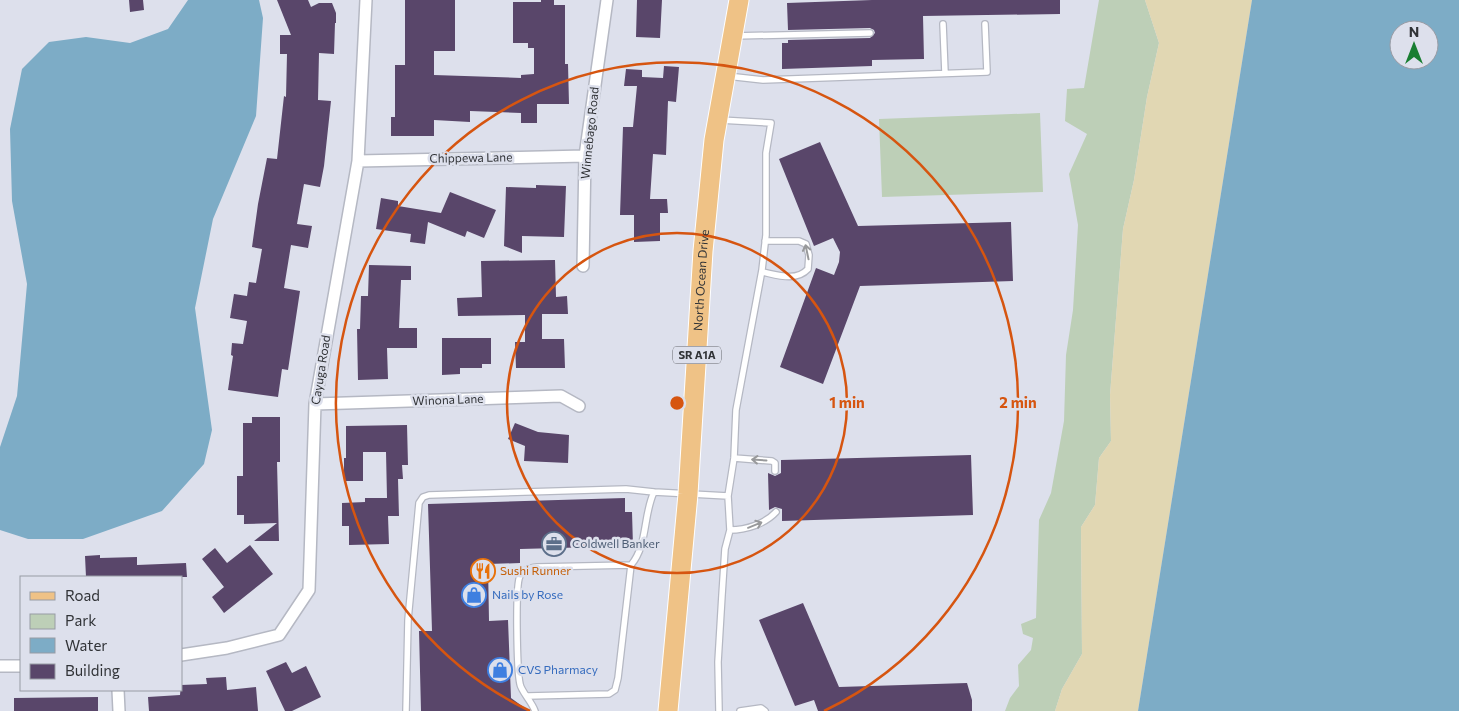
<svg xmlns="http://www.w3.org/2000/svg" width="1459" height="711" font-family="Commissioner,sans-serif">
<style>
.green{fill:#bdcfb7}
.sand{fill:#e1d7b3}
.water{fill:#7dacc6;fill-rule:evenodd}
.building{fill:#59466a}
.lines{fill:none;stroke-linecap:round;stroke-linejoin:round}
.service-casing{stroke:#b5b8c3;stroke-width:8}
.minor-casing{stroke:#b5b8c3;stroke-width:14}
.primary-casing{stroke:#fff;stroke-width:21}
.service{stroke:#fff;stroke-width:5.5}
.minor{stroke:#fff;stroke-width:11}
.primary{stroke:#efc286;stroke-width:19}
.oneway{stroke:#98999b}
.ring{fill:none;stroke:#d65510;stroke-width:2.5}
.labels{text-anchor:middle;stroke-width:5;stroke-linejoin:round;paint-order:stroke}
.shield{fill:#dde0ec;stroke:#65676d;stroke-width:1}
.shield-label{font-size:11px;font-weight:bold;fill:#313337}
.street-label{font-size:12px;fill:#313337;stroke:#dde0ec}
.service-label{font-size:12px;fill:#4e5e75;stroke:#dde0ec;text-anchor:start}
.food-label{font-size:12px;fill:#c56008;stroke:#dde0ec;text-anchor:start}
.shop-label{font-size:12px;fill:#366cbe;stroke:#dde0ec;text-anchor:start}
.centre{fill:#d65510;stroke:#dde0ec;stroke-width:2.5}
.ring-label{font-size:15px;text-anchor:middle;font-weight:bold;fill:#d65510;stroke:#dde0ec;stroke-width:5;stroke-linejoin:round;paint-order:stroke}
</style>
<rect width="100%" height="100%" fill="#dde0ec"/>
<!-- green -->
<path class="green" d="M1099 0H1145L1159 43 1147 97 1134 180 1123 229 1110 395 1111 441 1099 458 1095 505 1081 527 1082 654 1062 689 1055 711H1005L1010 698 1019 686 1018 665 1031 650 1033 638 1023 634 1021 624 1036 618 1039 520 1051 493 1064 421 1066 355 1073 310 1078 225 1069 174 1087 134 1065 121 1067 89 1084 88Z
M1040 113 1043 192 882 197 879 119Z"/>
<!-- sand -->
<path class="sand" d="M1145 0H1252L1138 711H1055L1062 689 1082 654 1081 527 1095 505 1099 458 1111 441 1110 395 1123 229 1134 180 1147 97 1159 43Z"/>
<!-- water -->
<path class="water" d="M188 0H259L263 18 256 116 213 219 195 308 212 430 204 464 162 511 83 539H28L0 530V447L17 396 27 284 12 201 10 129 22 69 49 42 86 37 130 43 168 29Z
M1252 0H1459V711H1138ZM1399 30H1429V60H1399Z"/>
<!-- building -->
<path class="building" d="M129 0H143L144 10 130 12Z
M277 0H308L311 7 319 3H332L336 13V23H335L334 54 319 53 318 100 331 101 324 166 320 187 304 184 297 224 312 226 308 248 291 245 284 288 300 291 288 370 282 369 278 397 228 390 233 356 231 355 232 343 243 344 247 321 230 318 234 294 247 296 249 282 256 283 262 249 252 247 258 204 267 158 277 159 284 96 286 97 287 54H280V35H291Z
M405 0H455V51H434V75L521 78V75L534 74V48H528V43H513V2H541V0H554V5H565V64H568L569 104H537V123H521V113L470 111V122L434 120V136H391V117H395V65H405Z
M637 0H662L660 38 636 37Z
M872 0H1060V14L923 16 924 59 872 60V66L782 69V43H788V40L870 38 875 33 874 30 870 28 788 30 787 3Z
M664 66 679 67 676 102 668 101 666 155 653 154 650 199H667L668 213H660V241L634 242V215H620L623 127H633L637 86H624L626 69 642 70V77L663 78Z
M820 142 858 226 1011 222 1013 281 860 286 823 384 780 367 816 268 834 275 839 262 840 252 833 238 814 246 779 159Z
M536 185 566 186 564 237 522 236V253L504 246 506 187 536 188Z
M450 192 496 210 484 238 467 231 465 237 428 222 425 244 410 242 411 234 376 229 381 198 398 201V206L441 213Z
M555 260 556 297 567 296 568 314H542V339H564L565 368H516L515 342H525V315L458 316 457 298 482 297 481 261Z
M369 265 411 266V280H401L399 328H417V348H387L388 379 358 380 357 329H360L361 296H368Z
M442 338H491V364H482V368H460V374L442 375Z
M252 417H280V462H277L279 541H254L277 523 244 524V515H237V476H243V423H252Z
M515 423 538 432 569 435 568 463 524 461 525 446 508 439Z
M407 425 408 465H402L403 479H398L399 516H388L389 544 349 545V526H342V503L365 502V498H387L386 452H363V481H344V458H346V426Z
M971 455 973 515 782 521V509L775 507 769 510 768 473 775 476 781 473V460Z
M625 498V512H632L633 546 520 549V563L488 564 489 621 508 620 511 698 529 711H421L419 631H432L428 504Z
M250 545 273 574 224 613 212 597 224 587 202 559 215 548 227 563Z
M100 555V558L137 557V565L186 563 187 577H86L85 556Z
M803 603 839 687 967 683 972 700V711H818L814 700 795 706 759 620Z
M286 662 292 673 306 666 321 697 292 711H285L266 671Z
M226 677 227 690 256 687 258 711H149L148 697 180 695 181 685 207 684 206 678Z
M98 697V711H14V698Z"/>
<g class="lines">
<defs>
<path id="service" d="M943 24 945 73
M734 36 870 33
M727 76 763 80 987 72 985 24
M720 120 771 123 766 153V235L762 270 736 410 734 458 728 496
M762 272C777 275 796 282 808 269L809 255 806 244 799 241H765
M734 458 772 461 775 463V471
M654 492 728 496 730 530 725 549 722 595 718 662 719 711
M730 530C746 530 765 524 776 512
M528 696 609 694 615 690 618 678 631 565
M406 711 408 620 419 503 423 497 429 495 626 489 654 492C643 515 648 545 631 565L537 567C530 568 523 569 520 576 515 585 517 671 520 684 521 691 532 702 535 711
M740 711 761 708 765 711"/>
<path id="minor" d="M358 161 585 156
M583 266 585 156 607 0
M315 404 561 396 579 406
M181 655 227 648 279 635 309 590 315 404 358 161 366 0
M0 666H21
M118 690 119 711"/>
<g id="primary">
<path id="s1" d="M668 711 688 494 703 251 714 140 739 0"/>
</g>
</defs>
<!-- service casing -->
<use href="#service" class="service-casing"/>
<!-- minor casing -->
<use href="#minor" class="minor-casing"/>
<!-- primary casing -->
<use href="#primary" class="primary-casing"/>
<!-- service -->
<use href="#service" class="service"/>
<!-- minor -->
<use href="#minor" class="minor"/>
<!-- primary -->
<use href="#primary" class="primary"/>
</g>
<!-- one-way arrows -->
<defs><path id="oneway-shaft" d="M-6 0H5M1.5-3L5.5 0L1.5 3" fill="none" stroke-width="1.6" stroke-linecap="round" stroke-linejoin="round" transform="scale(1.25)"/></defs>
<g class="oneway">
<use href="#oneway-shaft" transform="translate(807 252) rotate(-102)"/>
<use href="#oneway-shaft" transform="translate(759 460) rotate(-176)"/>
<use href="#oneway-shaft" transform="translate(755 525) rotate(-22)"/>
</g>
<!-- distance rings -->
<g class="ring">
<circle cx="677" cy="403" r="170"/>
<path d="M530 711A341 341 0 1 1 824 711"/>
</g>
<!-- icons -->
<defs>
<symbol id="office-ring" viewBox="-11 -11 22 22"><circle r="9.5" fill="#dde0ec" stroke="#5c6f8a" stroke-width="1.5"/><path d="M-6-3h4V-5.5h4V-3h4V5H-6ZM-1-4.5V-3h2v-1.5ZM-6 0V1H6V0Z" fill="#5c6f8a"/></symbol>
<symbol id="restaurant-ring" viewBox="-11 -11 22 22"><circle r="9.5" fill="#dde0ec" stroke="#e8710a" stroke-width="1.5"/><path d="M-5-6h1v4h1v-4h1v4h1v-4h1v5L-1.5 .5V6h-2V.5L-5-1ZM5-6V6H3V1.5H1.5Q1.5-4 5-6Z" fill="#e8710a"/></symbol>
<symbol id="shop-ring" viewBox="-11 -11 22 22"><circle r="9.5" fill="#dde0ec" stroke="#3f7fe0" stroke-width="1.5"/><path d="M-5-2.5h2.3a2.7 3.5 0 0 1 5.4 0H5L5.5 6h-11ZM-1.5-2.5h3a1.5 2.3 0 0 0-3 0Z" fill="#3f7fe0"/></symbol>
</defs>
<g fill-rule="evenodd">
<use href="#office-ring" x="540" y="530" width="28" height="28"/>
<use href="#restaurant-ring" x="469" y="557" width="28" height="28"/>
<use href="#shop-ring" x="460" y="581" width="28" height="28"/>
<use href="#shop-ring" x="486" y="656" width="28" height="28"/>
</g>
<g class="labels">
<!-- shield labels -->
<rect class="shield" x="673" y="346.5" width="48" height="17" rx="4"/>
<g class="shield-label">
<text x="697" y="359">SR A1A</text>
</g>
<!-- street labels -->
<g class="street-label">
<text transform="translate(590 133) rotate(-84)" y="4">Winnebago Road</text>
<text transform="translate(471 158) rotate(-1)" y="4">Chippewa Lane</text>
<text dy="4" stroke="none"><textPath href="#s1" startOffset="432">North Ocean Drive</textPath></text>
<text transform="translate(321 370) rotate(-81)" y="4">Cayuga Road</text>
<text transform="translate(448 400) rotate(-2)" y="4">Winona Lane</text>
</g>
<!-- service labels -->
<g class="service-label">
<text x="572" y="548">Coldwell Banker</text>
</g>
<!-- food labels -->
<g class="food-label">
<text x="500" y="575">Sushi Runner</text>
</g>
<!-- shop labels -->
<g class="shop-label">
<text x="492" y="599">Nails by Rose</text>
<text x="518" y="674">CVS Pharmacy</text>
</g>
</g>
<circle cx="677" cy="403" r="8" class="centre"/>
<g class="ring-label">
<text x="847" y="408">1 min</text>
<text x="1018" y="408">2 min</text>
</g>
<!-- legend -->
<rect x="20" y="576" width="162" height="115" fill="#dde0ec" stroke="#989ba4"/>
<rect x="30" y="592" width="25" height="8" fill="#efc286" stroke="#989ba4"/>
<text x="65" y="601" font-size="15" fill="#313337">Road</text>
<rect x="30" y="614" width="25" height="15" fill="#bdcfb7" stroke="#989ba4"/>
<text x="65" y="626" font-size="15" fill="#313337">Park</text>
<rect x="30" y="638" width="25" height="15" fill="#7dacc6" stroke="#989ba4"/>
<text x="65" y="651" font-size="15" fill="#313337">Water</text>
<rect x="30" y="664" width="25" height="15" fill="#59466a" stroke="#989ba4"/>
<text x="65" y="676" font-size="15" fill="#313337">Building</text>
<!-- north arrow -->
<g transform="translate(1414 45)"><circle r="24" fill="#dde0ec" stroke="#989ba4"/>
<path d="M0-4L9 19L0 12L-9 19Z" fill="#197e32"/>
<text y="-8" font-size="14" font-weight="bold" text-anchor="middle" fill="#313337">N</text>
</g>
</svg>
